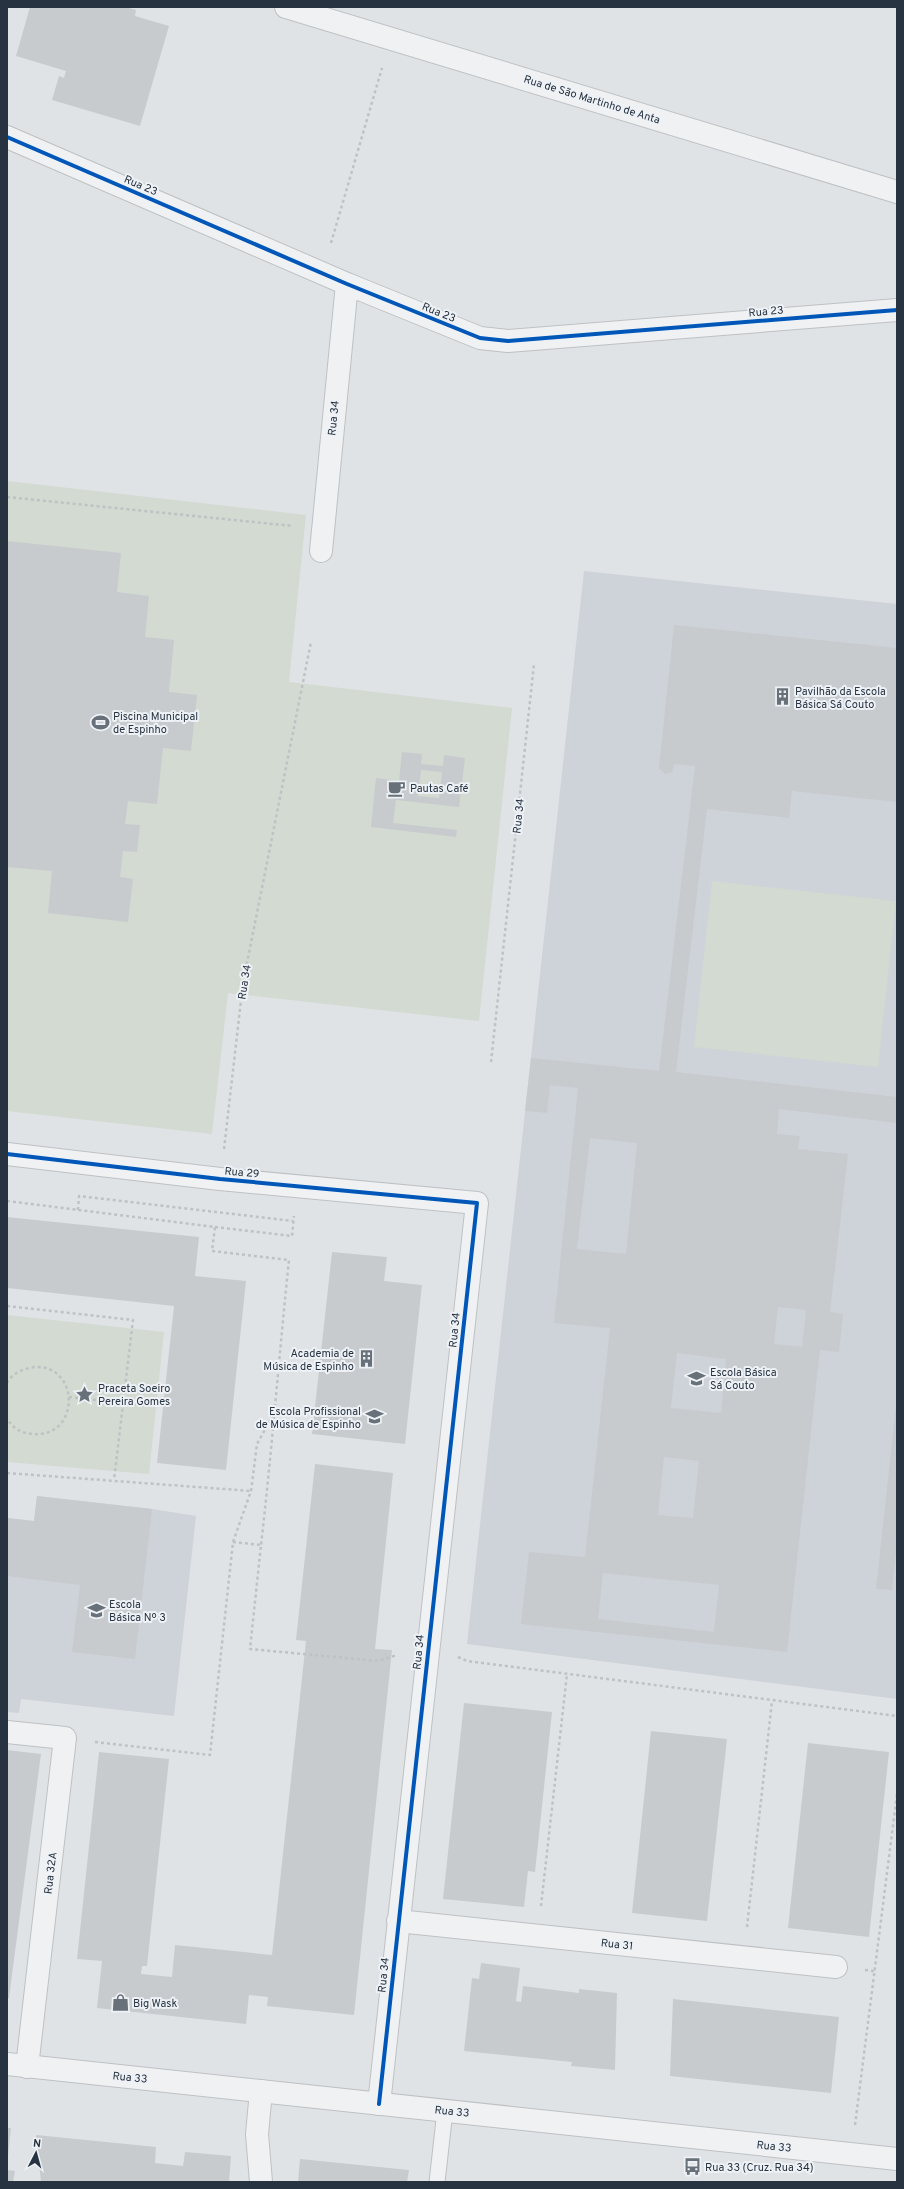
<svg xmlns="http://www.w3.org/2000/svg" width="904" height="2189" font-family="Overpass,sans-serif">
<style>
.built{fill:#ced3d9}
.green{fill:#d2dad1}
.building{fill:#c8cbce;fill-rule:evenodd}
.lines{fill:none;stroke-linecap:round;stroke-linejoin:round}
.service-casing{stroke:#bec1c4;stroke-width:17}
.minor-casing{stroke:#bec1c4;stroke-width:24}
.tertiary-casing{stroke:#bec1c4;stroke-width:24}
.path{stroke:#bec2c4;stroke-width:2.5;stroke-dasharray:3 3;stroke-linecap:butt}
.service{stroke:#f0f1f2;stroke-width:15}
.minor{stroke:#f0f1f2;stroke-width:22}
.tertiary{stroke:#f0f1f2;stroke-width:22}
.cycleway-casing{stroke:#eef2f6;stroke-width:6}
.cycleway{stroke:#0057b8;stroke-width:4}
.labels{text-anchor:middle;stroke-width:4;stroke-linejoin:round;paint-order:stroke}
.street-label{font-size:11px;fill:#273340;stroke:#eef2f6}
.poi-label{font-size:11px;fill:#273340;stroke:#eef2f6;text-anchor:start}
</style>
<rect width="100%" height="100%" fill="#e0e3e6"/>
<!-- built -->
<path class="built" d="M584 571 897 604V1699L467 1644Z
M37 1496 152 1509 196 1516 174 1716 21 1699 19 1713 7 1712V1518L34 1521Z"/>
<!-- green -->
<path class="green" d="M7 481 306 515 289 682 512 708 479 1021 228 993 212 1134 7 1111Z
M712 881 896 901 878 1067 694 1047Z
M7 1315 164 1332 149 1474 7 1462Z"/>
<!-- building -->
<path class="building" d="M30 7H125L136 10 135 16 169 26 140 126 52 100 59 76 64 78 66 71 16 56Z
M7 541 121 553 117 592 149 596 145 637 174 640 169 692 197 695 191 751 163 748 157 804 128 801 125 824 140 825 137 852 123 851 120 877 133 879 128 922 48 913 52 871 7 867Z
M674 625 897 648V802L792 791 789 818 707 809 676 1072 897 1097V1123L779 1109 777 1134 800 1136 798 1149 848 1154 830 1312 843 1314 839 1352 820 1350 787 1652 521 1624 529 1552 585 1557 610 1328 554 1323 578 1088 550 1085 547 1113 525 1111 531 1058 659 1071 695 766 674 764 672 772 665 774 659 768ZM590 1138 637 1143 626 1254 577 1249ZM778 1307 806 1310 802 1347 774 1344ZM677 1353 726 1359 721 1413 671 1408ZM664 1457 699 1461 693 1518 658 1515ZM603 1573 719 1585 714 1632 598 1619Z
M402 752 422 754 421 764 443 766 444 755 465 758 459 807 396 800 393 823 457 830 456 837 371 827 376 778 399 781ZM421 770 442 772 439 798 418 796Z
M7 1217 199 1237 195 1276 246 1281 226 1470 157 1463 174 1306 7 1288Z
M332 1252 387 1257 384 1281 422 1285 405 1444 312 1434Z
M896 1405 897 1543 892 1590 876 1589Z
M315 1464 393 1473 375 1649 392 1650 354 2015 267 2006 268 1997 249 1995 246 2024 97 2008 102 1961 77 1959 99 1752 169 1759 147 1966H142L141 1974 172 1977 175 1945 272 1955 306 1641 296 1640Z
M37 1496 152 1509 135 1659 72 1652 80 1585 7 1576V1518L34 1521Z
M464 1703 552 1712 535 1872 528 1871 524 1907 443 1899Z
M651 1731 727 1739 707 1921 632 1913Z
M808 1743 889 1752 869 1937 788 1928Z
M7 1750 41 1754 9 1998H7Z
M481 1963 520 1968 516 2001 521 2002 523 1986 579 1993V1989L617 1993 615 2070 571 2066 572 2062 464 2051 472 1978 479 1979Z
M673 1999 839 2017 831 2093 670 2076Z
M7 2128H11L8 2156H7Z
M36 2135 156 2147 155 2163 183 2166 185 2152 231 2156 229 2182H41Z
M300 2159 409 2170 407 2182H298Z
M7 2170 15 2171 13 2182H7Z"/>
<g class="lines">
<defs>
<path id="service" d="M437 2182 445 2111"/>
<path id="minor" d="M7 137 347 284 480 338 508 341 897 310
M321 551 347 284
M7 1154 220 1179 477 1203 379 2104
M7 1732 65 1738 27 2067
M398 1921 836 1967
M261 2091 257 2134 261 2182"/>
<path id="tertiary" d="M286 7 897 192
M7 2064 897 2159"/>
</defs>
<!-- service casing -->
<use href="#service" class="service-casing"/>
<!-- minor casing -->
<use href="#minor" class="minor-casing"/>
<!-- tertiary casing -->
<use href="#tertiary" class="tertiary-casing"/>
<!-- path -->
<path class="path" d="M331 243 382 68
M7 497 293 526
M491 1062 534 664
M224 1149 243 983 311 642
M7 1201 215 1227 212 1251 289 1260C279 1355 272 1450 261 1545
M78 1210 79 1196 293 1221
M215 1227 292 1236 294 1216
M7 1306 133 1320 114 1480
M7 1383C12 1373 25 1368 35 1367 81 1365 80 1439 32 1434 21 1433 12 1428 7 1418
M69 1397 151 1406
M7 1473 251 1491
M233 1542 261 1545 250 1649 378 1661 397 1655
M458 1657 467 1661 897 1716
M95 1742 210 1755 233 1542 251 1491 257 1444 272 1417
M541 1906 567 1674
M747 1927 772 1701
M865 1970 874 1971
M855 2125 897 1794"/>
<!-- service -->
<use href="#service" class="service"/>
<!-- minor -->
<use href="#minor" class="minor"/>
<!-- tertiary -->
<use href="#tertiary" class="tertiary"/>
<defs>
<path id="cycleway" d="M7 137 347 284 480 338 508 341 897 310
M7 1154 220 1179 477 1203 379 2104"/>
</defs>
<!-- cycleway casing -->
<use href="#cycleway" class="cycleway-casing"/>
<!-- cycleway -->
<use href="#cycleway" class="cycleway"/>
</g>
<!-- icons -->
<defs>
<symbol id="building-bare" viewBox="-9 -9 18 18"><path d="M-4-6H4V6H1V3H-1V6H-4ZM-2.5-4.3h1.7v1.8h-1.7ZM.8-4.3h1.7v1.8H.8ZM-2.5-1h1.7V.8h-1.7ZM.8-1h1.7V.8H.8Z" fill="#68717a" stroke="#eef2f6" stroke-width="2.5" paint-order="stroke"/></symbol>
<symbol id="stadium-bare" viewBox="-9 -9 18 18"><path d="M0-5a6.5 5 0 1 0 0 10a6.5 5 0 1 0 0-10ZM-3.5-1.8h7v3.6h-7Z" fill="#68717a" stroke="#eef2f6" stroke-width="2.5" paint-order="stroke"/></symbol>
<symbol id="cafe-bare" viewBox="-9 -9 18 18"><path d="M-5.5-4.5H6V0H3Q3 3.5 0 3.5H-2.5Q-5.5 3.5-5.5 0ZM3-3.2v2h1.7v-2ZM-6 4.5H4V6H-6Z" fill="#68717a" stroke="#eef2f6" stroke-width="2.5" paint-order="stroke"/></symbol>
<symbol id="school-bare" viewBox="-9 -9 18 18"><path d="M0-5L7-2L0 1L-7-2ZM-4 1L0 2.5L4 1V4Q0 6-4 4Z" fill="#68717a" stroke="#eef2f6" stroke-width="2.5" paint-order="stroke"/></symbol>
<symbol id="sight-bare" viewBox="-9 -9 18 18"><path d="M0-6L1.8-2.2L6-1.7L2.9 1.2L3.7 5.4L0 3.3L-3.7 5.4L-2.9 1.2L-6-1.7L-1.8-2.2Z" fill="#68717a" stroke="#eef2f6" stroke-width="2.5" paint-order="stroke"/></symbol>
<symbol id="shop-bare" viewBox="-9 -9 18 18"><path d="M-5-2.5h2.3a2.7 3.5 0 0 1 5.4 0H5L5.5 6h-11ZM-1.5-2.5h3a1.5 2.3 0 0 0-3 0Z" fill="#68717a" stroke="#eef2f6" stroke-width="2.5" paint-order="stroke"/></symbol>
<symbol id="bus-bare" viewBox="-9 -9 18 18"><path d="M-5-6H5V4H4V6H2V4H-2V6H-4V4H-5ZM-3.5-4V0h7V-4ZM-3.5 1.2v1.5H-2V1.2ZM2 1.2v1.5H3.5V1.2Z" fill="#68717a" stroke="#eef2f6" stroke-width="2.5" paint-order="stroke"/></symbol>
</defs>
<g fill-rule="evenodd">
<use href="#building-bare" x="770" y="684" width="25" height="25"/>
<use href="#stadium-bare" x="88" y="710" width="25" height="25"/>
<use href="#cafe-bare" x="384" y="776" width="25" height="25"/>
<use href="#building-bare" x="354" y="1346" width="25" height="25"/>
<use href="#school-bare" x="684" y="1366" width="25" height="25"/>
<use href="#sight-bare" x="72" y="1382" width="25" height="25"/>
<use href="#school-bare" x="362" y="1404" width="25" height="25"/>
<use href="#school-bare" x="84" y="1598" width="25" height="25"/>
<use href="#shop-bare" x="108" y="1990" width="25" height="25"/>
<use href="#bus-bare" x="680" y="2154" width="25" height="25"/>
</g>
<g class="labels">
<!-- street labels -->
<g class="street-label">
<text transform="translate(592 99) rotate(17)" y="4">Rua de São Martinho de Anta</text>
<text transform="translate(141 185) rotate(23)" y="4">Rua 23</text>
<text transform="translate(766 311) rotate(-5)" y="4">Rua 23</text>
<text transform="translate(439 312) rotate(22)" y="4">Rua 23</text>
<text transform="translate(333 418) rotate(-84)" y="4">Rua 34</text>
<text transform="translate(518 816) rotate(-84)" y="4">Rua 34</text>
<text transform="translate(244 982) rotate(-81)" y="4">Rua 34</text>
<text transform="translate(242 1172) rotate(5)" y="4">Rua 29</text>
<text transform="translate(454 1330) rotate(-84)" y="4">Rua 34</text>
<text transform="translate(418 1652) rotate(-84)" y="4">Rua 34</text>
<text transform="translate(50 1873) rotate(-83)" y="4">Rua 32A</text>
<text transform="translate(617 1944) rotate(6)" y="4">Rua 31</text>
<text transform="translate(383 1975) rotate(-84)" y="4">Rua 34</text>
<text transform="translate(130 2077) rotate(6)" y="4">Rua 33</text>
<text transform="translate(452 2111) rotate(6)" y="4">Rua 33</text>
<text transform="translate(774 2146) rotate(6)" y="4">Rua 33</text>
</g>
<!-- poi labels -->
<g class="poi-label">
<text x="795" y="695">Pavilhão da Escola<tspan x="795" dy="13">Básica Sá Couto</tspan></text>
<text x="113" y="720">Piscina Municipal<tspan x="113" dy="13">de Espinho</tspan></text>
<text x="410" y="792">Pautas Café</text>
<text x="354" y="1357" text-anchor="end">Academia de<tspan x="354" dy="13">Música de Espinho</tspan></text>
<text x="710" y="1376">Escola Básica<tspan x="710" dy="13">Sá Couto</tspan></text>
<text x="98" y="1392">Praceta Soeiro<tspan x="98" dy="13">Pereira Gomes</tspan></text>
<text x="361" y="1415" text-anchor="end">Escola Profissional<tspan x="361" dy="13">de Música de Espinho</tspan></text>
<text x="109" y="1608">Escola<tspan x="109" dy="13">Básica Nº 3</tspan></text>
<text x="133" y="2007">Big Wask</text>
<text x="705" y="2171">Rua 33 (Cruz. Rua 34)</text>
</g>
</g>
<!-- border -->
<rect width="904" height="2189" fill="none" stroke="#273340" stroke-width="16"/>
<!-- north arrow -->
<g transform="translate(36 2153) rotate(6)" stroke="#eef2f6" stroke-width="3" paint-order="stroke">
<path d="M0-3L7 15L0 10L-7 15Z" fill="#273340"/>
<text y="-6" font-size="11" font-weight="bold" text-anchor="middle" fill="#273340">N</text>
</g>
</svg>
